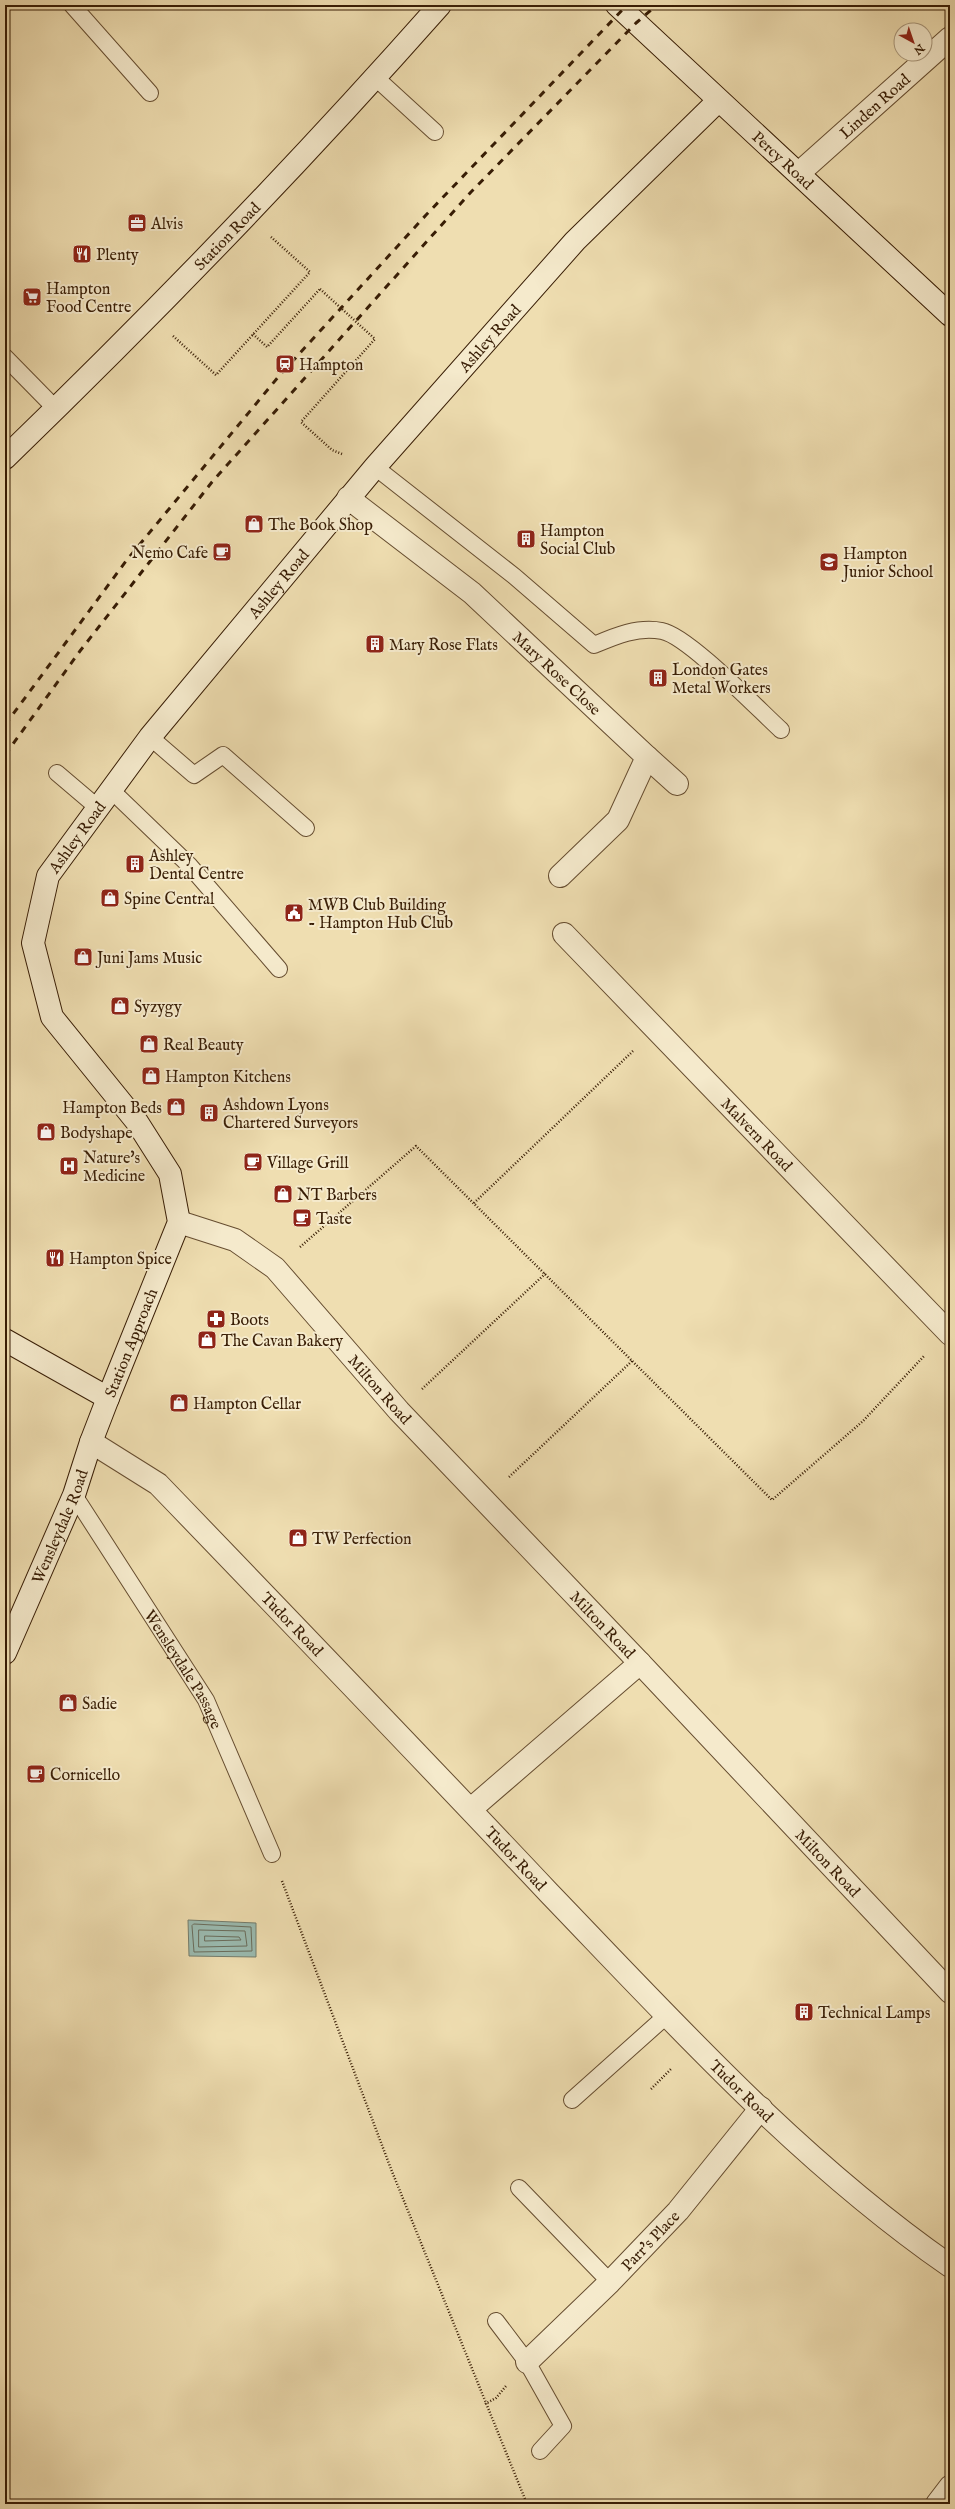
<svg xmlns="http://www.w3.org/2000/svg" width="955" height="2509" font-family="'IM FELL English',serif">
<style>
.water{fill:#9abbb1;stroke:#737c6c}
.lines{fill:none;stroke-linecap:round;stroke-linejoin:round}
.shore{stroke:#696c5b;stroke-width:1}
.lane-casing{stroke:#664d30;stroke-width:18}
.street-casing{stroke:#664d30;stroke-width:24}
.secondary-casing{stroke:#381d05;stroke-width:24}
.path{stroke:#381d05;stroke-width:2.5;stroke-dasharray:1 2;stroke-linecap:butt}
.lane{stroke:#f5eacc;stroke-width:16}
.street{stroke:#f5eacc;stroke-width:22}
.secondary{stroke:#f5eacc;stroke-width:22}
.rail{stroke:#381d05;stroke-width:3;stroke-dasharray:7 7;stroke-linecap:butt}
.path-bridge{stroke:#381d05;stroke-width:2.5;stroke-dasharray:1 2;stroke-linecap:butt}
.labels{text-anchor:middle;stroke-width:4;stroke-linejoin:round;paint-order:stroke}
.street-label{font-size:16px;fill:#381d05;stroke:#f5eacc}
.poi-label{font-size:16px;fill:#381d05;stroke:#f5eacc;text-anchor:start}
</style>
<rect width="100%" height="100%" fill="#efdeb1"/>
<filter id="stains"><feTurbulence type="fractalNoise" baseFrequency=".005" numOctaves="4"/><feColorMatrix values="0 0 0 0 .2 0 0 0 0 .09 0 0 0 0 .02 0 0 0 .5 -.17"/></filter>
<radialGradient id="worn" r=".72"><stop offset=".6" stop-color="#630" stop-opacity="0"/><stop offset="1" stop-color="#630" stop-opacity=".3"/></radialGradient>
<!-- water -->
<path class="water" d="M188 1920 256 1923V1957L189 1956Z"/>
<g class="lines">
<!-- shore -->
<path class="shore" d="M194 1924 251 1927 252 1951 194 1952 192 1926Z
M199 1930 245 1931 247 1946 199 1947Z
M205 1936 239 1937 241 1940 205 1941Z"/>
<defs>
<g id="lane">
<path d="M72 5 150 93"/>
<path d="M376 78 435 132"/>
<path d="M5 357 56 409"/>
<path d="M375 467 514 576 594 645C615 636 638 626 662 631 688 636 758 709 781 730"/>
<path d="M150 737 194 775 223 755 306 828"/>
<path d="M57 773 97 807"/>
<path d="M110 789 189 865 279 969"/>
<path id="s1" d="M74 1495 206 1700 272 1854"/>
<path d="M572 2100 666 2016"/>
<path d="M519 2188 610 2282"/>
<path d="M496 2321 527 2362 563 2426 540 2451"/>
</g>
<g id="street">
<path id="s2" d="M799 173 950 38"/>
<path id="s3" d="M348 498 472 593 647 757 618 820 560 876"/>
<path d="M647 757 677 784"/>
<path id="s4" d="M564 934 950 1334"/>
<path id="s5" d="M179 1222 235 1240 275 1268 399 1411 640 1663 950 1992"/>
<path id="s6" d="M91 1442 158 1484C289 1620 420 1756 549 1893 675 2024 800 2162 950 2266"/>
<path d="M471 1809 640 1663"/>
<path id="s7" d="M527 2362 610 2282 678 2211 761 2108"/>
<path d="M937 2504 950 2487"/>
</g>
<g id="secondary">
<path id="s8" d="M617 5 950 315"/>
<path id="s9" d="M5 458C156 312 301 162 440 5"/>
<path id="s10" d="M5 1340 108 1398 179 1222 170 1174 137 1122 52 1017 33 943 48 876 150 737 375 467 575 241 718 101"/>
<path id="s11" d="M5 1653 74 1495 91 1442 108 1398"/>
</g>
</defs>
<!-- lane casing -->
<use href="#lane" class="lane-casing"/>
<!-- street casing -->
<use href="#street" class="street-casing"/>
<!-- secondary casing -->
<use href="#secondary" class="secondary-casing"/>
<!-- path -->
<path class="path" d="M253 334 267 347 320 289
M173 336 216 375 310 272 271 237
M342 454 332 450 301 422 375 339
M474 1203 633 1051
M300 1247 416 1146 772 1500 863 1421 925 1355
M422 1389 546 1273
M509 1477 632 1361
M282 1881 391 2169 527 2504
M651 2089 672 2068
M485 2404 496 2398 506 2386"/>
<!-- lane -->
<use href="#lane" class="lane"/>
<!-- street -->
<use href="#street" class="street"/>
<!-- secondary -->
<use href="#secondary" class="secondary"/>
<!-- rail -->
<path class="rail" d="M5 725 126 561 279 376 426 215 627 5
M5 755 80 651 212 482 471 192 636 23 657 5"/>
<!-- path-bridge -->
<path class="path-bridge" d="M320 289 375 339"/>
</g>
<!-- icons -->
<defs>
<symbol id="office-square" viewBox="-11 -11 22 22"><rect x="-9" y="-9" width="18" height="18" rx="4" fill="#8f2418" stroke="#f5eacc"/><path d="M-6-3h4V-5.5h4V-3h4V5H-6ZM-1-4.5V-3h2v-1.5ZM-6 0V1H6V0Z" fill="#fff"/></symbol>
<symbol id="restaurant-square" viewBox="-11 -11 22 22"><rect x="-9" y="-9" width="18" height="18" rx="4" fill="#8f2418" stroke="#f5eacc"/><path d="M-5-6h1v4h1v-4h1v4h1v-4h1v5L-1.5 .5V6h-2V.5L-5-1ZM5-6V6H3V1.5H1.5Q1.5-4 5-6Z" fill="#fff"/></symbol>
<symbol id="supermarket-square" viewBox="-11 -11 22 22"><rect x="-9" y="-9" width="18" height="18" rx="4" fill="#8f2418" stroke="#f5eacc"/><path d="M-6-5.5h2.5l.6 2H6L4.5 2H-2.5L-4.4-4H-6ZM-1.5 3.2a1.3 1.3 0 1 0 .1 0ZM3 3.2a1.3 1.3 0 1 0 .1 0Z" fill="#fff"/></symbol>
<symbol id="station-square" viewBox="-11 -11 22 22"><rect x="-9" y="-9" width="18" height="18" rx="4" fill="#8f2418" stroke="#f5eacc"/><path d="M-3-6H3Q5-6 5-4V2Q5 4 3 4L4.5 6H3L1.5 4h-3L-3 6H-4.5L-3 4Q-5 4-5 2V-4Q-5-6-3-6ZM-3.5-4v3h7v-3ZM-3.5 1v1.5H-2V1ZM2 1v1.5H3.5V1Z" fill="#fff"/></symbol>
<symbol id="shop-square" viewBox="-11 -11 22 22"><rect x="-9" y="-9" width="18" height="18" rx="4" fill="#8f2418" stroke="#f5eacc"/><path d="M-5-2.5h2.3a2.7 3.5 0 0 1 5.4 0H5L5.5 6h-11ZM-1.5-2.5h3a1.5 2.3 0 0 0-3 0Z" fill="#fff"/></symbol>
<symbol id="building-square" viewBox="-11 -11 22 22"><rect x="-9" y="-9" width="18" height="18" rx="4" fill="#8f2418" stroke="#f5eacc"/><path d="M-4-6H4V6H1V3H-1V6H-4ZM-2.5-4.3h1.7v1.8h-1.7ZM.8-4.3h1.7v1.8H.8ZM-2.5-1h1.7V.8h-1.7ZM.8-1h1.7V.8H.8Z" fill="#fff"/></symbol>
<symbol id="cafe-square" viewBox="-11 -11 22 22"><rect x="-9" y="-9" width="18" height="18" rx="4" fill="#8f2418" stroke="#f5eacc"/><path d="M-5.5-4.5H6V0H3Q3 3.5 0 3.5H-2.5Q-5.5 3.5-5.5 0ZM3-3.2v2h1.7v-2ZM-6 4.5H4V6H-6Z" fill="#fff"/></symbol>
<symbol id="school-square" viewBox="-11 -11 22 22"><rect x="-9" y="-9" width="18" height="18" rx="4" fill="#8f2418" stroke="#f5eacc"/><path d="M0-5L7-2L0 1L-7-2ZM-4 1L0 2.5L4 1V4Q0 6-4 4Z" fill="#fff"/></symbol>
<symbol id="civic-square" viewBox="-11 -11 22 22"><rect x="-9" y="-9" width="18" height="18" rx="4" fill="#8f2418" stroke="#f5eacc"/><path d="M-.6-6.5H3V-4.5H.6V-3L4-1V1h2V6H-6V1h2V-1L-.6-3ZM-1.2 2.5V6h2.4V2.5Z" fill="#fff"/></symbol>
<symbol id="hospital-square" viewBox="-11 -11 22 22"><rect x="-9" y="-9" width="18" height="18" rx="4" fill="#8f2418" stroke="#f5eacc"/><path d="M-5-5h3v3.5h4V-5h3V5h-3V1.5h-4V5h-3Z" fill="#fff"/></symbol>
<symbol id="pharmacy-square" viewBox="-11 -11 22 22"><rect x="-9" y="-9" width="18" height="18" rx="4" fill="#8f2418" stroke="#f5eacc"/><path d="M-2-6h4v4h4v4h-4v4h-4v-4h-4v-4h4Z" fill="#fff"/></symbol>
</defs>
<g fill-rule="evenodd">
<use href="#office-square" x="126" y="212" width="22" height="22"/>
<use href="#restaurant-square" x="71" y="243" width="22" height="22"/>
<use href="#supermarket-square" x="21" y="286" width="22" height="22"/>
<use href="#station-square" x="274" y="353" width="22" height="22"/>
<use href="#shop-square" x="243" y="513" width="22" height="22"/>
<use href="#building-square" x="515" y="528" width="22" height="22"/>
<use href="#cafe-square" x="211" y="541" width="22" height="22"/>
<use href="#school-square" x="818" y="551" width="22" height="22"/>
<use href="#building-square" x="364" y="633" width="22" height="22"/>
<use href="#building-square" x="647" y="667" width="22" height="22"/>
<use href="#building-square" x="124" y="853" width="22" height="22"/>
<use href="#shop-square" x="99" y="887" width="22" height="22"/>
<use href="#civic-square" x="283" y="902" width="22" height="22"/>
<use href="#shop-square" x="72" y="946" width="22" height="22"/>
<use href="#shop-square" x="109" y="995" width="22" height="22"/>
<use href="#shop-square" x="138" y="1033" width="22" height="22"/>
<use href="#shop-square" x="140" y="1065" width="22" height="22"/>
<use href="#shop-square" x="165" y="1096" width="22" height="22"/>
<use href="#building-square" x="198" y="1102" width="22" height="22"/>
<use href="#shop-square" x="35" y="1121" width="22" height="22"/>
<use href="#cafe-square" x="242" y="1151" width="22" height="22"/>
<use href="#hospital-square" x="58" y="1155" width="22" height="22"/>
<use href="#shop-square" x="272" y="1183" width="22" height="22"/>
<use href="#cafe-square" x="291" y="1207" width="22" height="22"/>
<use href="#restaurant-square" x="44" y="1247" width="22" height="22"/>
<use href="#pharmacy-square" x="205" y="1308" width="22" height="22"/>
<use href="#shop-square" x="196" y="1329" width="22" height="22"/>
<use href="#shop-square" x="168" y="1392" width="22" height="22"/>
<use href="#shop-square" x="287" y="1527" width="22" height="22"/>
<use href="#shop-square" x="57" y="1692" width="22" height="22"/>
<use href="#cafe-square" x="25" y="1763" width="22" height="22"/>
<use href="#building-square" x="793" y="2001" width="22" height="22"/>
</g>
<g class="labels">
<!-- street labels -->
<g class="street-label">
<text dy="6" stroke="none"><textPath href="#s2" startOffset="101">Linden Road</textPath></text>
<text dy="6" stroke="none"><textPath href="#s8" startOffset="227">Percy Road</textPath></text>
<text dy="6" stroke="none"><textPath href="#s9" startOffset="314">Station Road</textPath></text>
<text dy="6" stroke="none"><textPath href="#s10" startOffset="1395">Ashley Road</textPath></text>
<text dy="6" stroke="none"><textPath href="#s10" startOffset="1071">Ashley Road</textPath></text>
<text dy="6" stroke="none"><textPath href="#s3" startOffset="273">Mary Rose Close</textPath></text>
<text dy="6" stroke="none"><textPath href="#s10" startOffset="747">Ashley Road</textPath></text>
<text dy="6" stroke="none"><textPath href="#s4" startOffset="278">Malvern Road</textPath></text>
<text dy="6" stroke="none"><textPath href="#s10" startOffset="178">Station Approach</textPath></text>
<text dy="6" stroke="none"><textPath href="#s5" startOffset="268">Milton Road</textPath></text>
<text dy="6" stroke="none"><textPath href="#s11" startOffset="138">Wensleydale Road</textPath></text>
<text dy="6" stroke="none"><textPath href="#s6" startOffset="273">Tudor Road</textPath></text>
<text dy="6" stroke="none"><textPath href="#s5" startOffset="592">Milton Road</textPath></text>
<text dy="6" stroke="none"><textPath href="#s1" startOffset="206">Wensleydale Passage</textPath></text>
<text dy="6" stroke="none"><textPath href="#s6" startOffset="597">Tudor Road</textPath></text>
<text dy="6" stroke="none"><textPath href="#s5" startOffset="920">Milton Road</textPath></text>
<text dy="6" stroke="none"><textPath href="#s6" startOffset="921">Tudor Road</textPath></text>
<text dy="6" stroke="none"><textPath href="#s7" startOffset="173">Parr's Place</textPath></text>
</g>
<!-- poi labels -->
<g class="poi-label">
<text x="151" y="229">Alvis</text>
<text x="96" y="260">Plenty</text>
<text x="46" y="294">Hampton<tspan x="46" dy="18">Food Centre</tspan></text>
<text x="299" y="370">Hampton</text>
<text x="268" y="530">The Book Shop</text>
<text x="540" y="536">Hampton<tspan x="540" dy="18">Social Club</tspan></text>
<text x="208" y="558" text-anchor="end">Nemo Cafe</text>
<text x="843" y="559">Hampton<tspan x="843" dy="18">Junior School</tspan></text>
<text x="389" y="650">Mary Rose Flats</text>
<text x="672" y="675">London Gates<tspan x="672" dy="18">Metal Workers</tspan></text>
<text x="149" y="861">Ashley<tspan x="149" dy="18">Dental Centre</tspan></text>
<text x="124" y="904">Spine Central</text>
<text x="308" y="910">MWB Club Building<tspan x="308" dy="18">- Hampton Hub Club</tspan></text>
<text x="97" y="963">Juni Jams Music</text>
<text x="134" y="1012">Syzygy</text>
<text x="163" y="1050">Real Beauty</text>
<text x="165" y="1082">Hampton Kitchens</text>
<text x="223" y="1110">Ashdown Lyons<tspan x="223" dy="18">Chartered Surveyors</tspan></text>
<text x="162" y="1113" text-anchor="end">Hampton Beds</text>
<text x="60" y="1138">Bodyshape</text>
<text x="83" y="1163">Nature's<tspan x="83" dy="18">Medicine</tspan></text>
<text x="267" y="1168">Village Grill</text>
<text x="297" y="1200">NT Barbers</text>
<text x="316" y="1224">Taste</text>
<text x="69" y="1264">Hampton Spice</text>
<text x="230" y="1325">Boots</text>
<text x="221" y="1346">The Cavan Bakery</text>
<text x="193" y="1409">Hampton Cellar</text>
<text x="312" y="1544">TW Perfection</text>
<text x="82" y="1709">Sadie</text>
<text x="50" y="1780">Cornicello</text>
<text x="818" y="2018">Technical Lamps</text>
</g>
</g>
<!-- margin -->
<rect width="955" height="2509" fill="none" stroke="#efdeb1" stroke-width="20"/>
<rect x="6" y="6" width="943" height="2497" fill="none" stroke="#381d05" stroke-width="2"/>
<rect x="10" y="10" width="935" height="2489" fill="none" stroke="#381d05"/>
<!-- north arrow -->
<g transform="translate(913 42) rotate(140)"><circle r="19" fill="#f5eacc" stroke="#a9987c"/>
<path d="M0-3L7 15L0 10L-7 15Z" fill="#8f2418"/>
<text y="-6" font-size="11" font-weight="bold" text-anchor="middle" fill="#381d05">N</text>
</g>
<rect width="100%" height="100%" filter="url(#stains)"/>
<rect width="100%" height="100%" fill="url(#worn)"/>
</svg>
